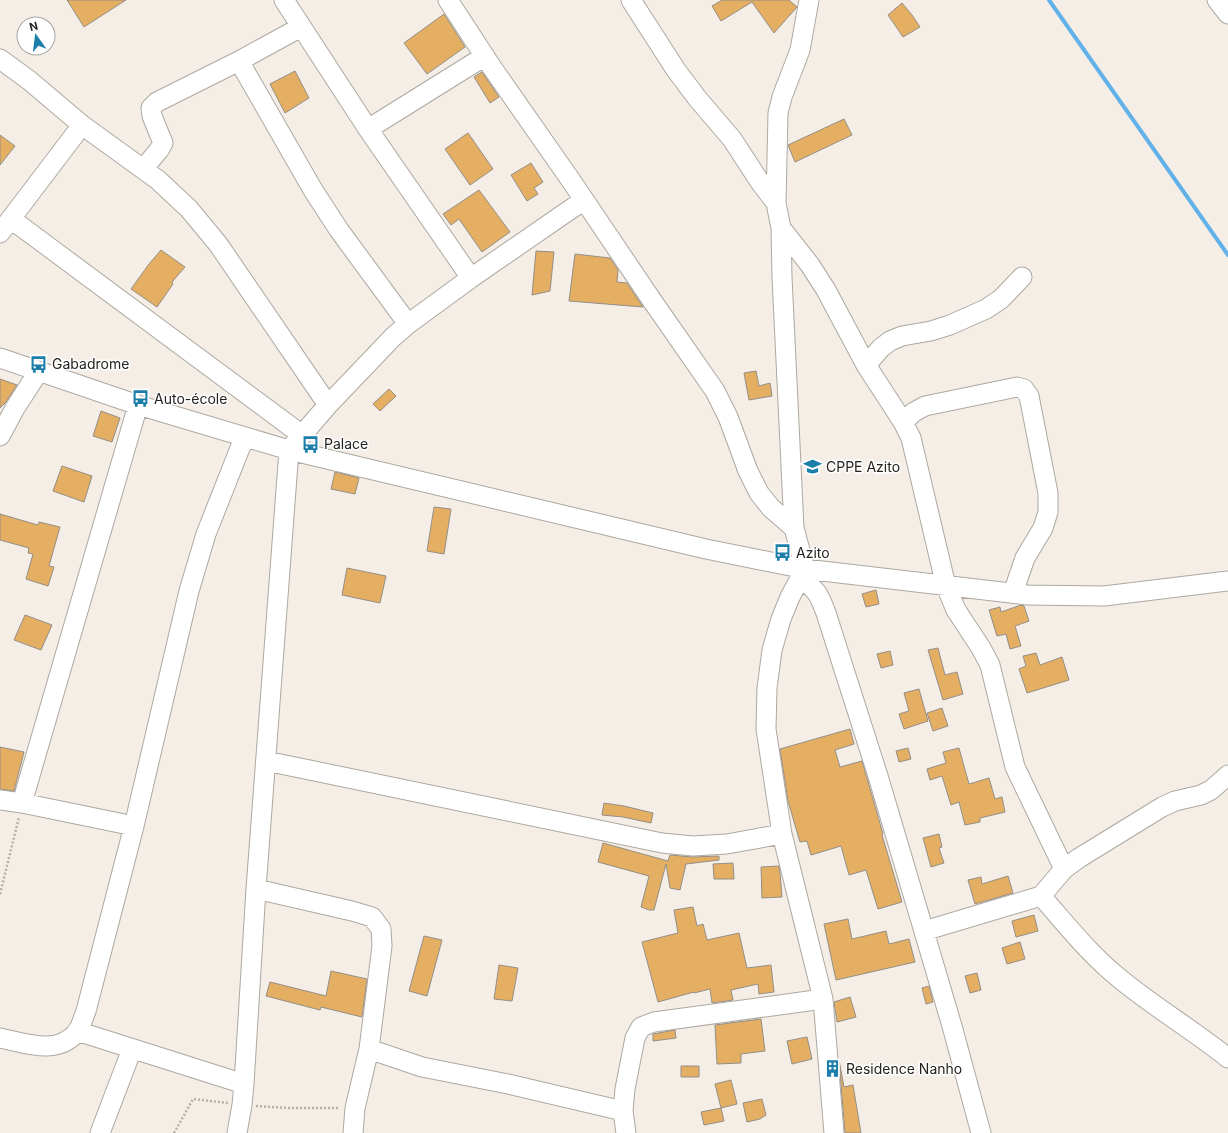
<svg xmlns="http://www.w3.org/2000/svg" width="1228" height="1133" font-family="Inter,sans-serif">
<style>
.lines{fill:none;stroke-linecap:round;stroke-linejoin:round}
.stream{stroke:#62b1e9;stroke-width:4}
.building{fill:#e4af62;stroke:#948e87}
.minor-casing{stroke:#ada8a0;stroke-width:21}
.path{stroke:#b5b0a9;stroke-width:2.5;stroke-dasharray:2 2;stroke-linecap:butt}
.minor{stroke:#fff;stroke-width:19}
.labels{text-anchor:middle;stroke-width:3;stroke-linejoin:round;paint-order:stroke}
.poi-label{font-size:14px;fill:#25221f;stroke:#fff;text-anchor:start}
</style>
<rect width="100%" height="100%" fill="#f4eee6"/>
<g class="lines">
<!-- stream -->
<path class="stream" d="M1049 0 1228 255"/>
</g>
<!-- building -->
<path class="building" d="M67 0H126L84 27Z
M722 0H789L797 7 774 33 752 2 721 21 712 6Z
M902 3 912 15 920 27 903 37 888 15Z
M444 14 465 47 427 74 404 43Z
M295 71 309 98 285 113 270 84Z
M482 72 499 97 490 103 474 77Z
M844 119 852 135 795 162 788 145Z
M468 133 493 169 470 185 445 149Z
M0 135 15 146 0 165Z
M531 163 543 182 534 188 538 194 527 201 511 175Z
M479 190 510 232 482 252 459 219 451 225 443 214Z
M161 250 185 267 172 282 173 284 157 307 131 289 149 264Z
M536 251 554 252 550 291 532 295Z
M575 254 610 258 618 270 617 282 627 283 643 307 569 301Z
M756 371 759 386 770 383 772 396 749 400 744 373Z
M0 379 17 385 6 402 0 408Z
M389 389 396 396 380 411 373 404Z
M101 411 120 418 112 442 93 436Z
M62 466 92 476 84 502 53 491Z
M335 472 359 478 355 494 331 489Z
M434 507 451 509 444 554 427 551Z
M0 514 38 525 39 522 60 527 49 566 54 567 48 586 26 579 33 554 28 553 29 548 0 540Z
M347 568 386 576 380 603 342 595Z
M876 590 879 604 866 607 862 594Z
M1021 605 1024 606 1029 621 1015 626 1021 646 1010 649 1006 634 997 636 989 610 1000 607 1001 612Z
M25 615 52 625 41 650 14 640Z
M938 648 945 675 957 672 963 694 943 700 928 650Z
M890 651 893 665 881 668 877 654Z
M1036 653 1040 665 1062 657 1069 680 1027 693 1019 669 1026 666 1023 656Z
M919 689 928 721 904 729 899 714 909 711 904 693Z
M942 708 948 726 933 731 927 713Z
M850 729 854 744 835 750 840 767 862 761 883 834 882 835 902 902 878 909 866 870 849 875 841 846 811 855 807 841 800 842 788 801 780 749Z
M0 747 24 752 14 791 0 789Z
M908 748 911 759 899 762 896 751Z
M959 748 969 784 989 778 995 799 1002 797 1005 812 980 818V822L965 825 959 802 951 805 942 776 930 780 927 769 946 763 943 752Z
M604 803 624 806 653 813 651 823 623 817 602 815Z
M939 834 942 847 939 848 944 863 931 867 923 838Z
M603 843 668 861 670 855 692 857 719 856V860L686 864 680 890 670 888 666 864 654 910H649L641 907 649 876 598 862Z
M733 863 734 879H714L713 864Z
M779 866 780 873 782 897 762 898 761 867Z
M1008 876 1013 893 975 904 968 880 981 877 982 884Z
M693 907 697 926 703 924 707 940 739 933 747 968 771 965 774 992 759 994 758 984 731 990 733 1000 712 1003 710 989 694 993V992L658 1002 642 942 678 933 674 910Z
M1034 915 1038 931 1016 937 1012 921Z
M848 919 852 939 886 931 889 944 909 939 915 962 836 980 824 924Z
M424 936 442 940 427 996 409 991Z
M1020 942 1025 959 1007 964 1002 948Z
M499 965 518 968 512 1001 494 999Z
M331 971 367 979 362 1017 321 1007 320 1010 266 996 270 982 326 996Z
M977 973 981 990 970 993 965 976Z
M929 986 933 1002 926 1004 922 988Z
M850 997 856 1017 837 1022 834 1002Z
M761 1019 765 1051 741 1054V1063L717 1064 715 1025Z
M675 1030 676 1038 653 1041V1034Z
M807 1037 812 1059 792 1064 787 1041Z
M839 1060 844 1087 853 1085 861 1133H845Z
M681 1066H699V1077H681Z
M731 1080 737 1104 721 1108 715 1084Z
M762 1099 766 1115 760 1119 747 1122 743 1103Z
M721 1108 724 1121 704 1125 701 1112Z"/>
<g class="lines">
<defs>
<path id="minor" d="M284 0 368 129 471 278 584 200
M448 0 491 66 572 182 651 299 715 391 728 417 748 471 759 493 771 508 794 528
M631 0 676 70 697 98 732 139 760 182 776 203
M809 0 800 50 782 97 778 113 776 203 781 228 782 277 794 528 805 569 790 597 781 619 772 650 767 688 766 729 782 834 823 999 834 1133
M1217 0 1228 14
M0 59 30 81 82 125 158 180 189 209 218 244 328 405
M239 61 313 190 339 230 408 324
M368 129 485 56
M143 169 159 150 163 143 152 116 151 108 157 102 239 61 301 27
M11 219 302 435
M781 228 810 265 826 290 866 365 903 422 911 438 946 586 956 610 981 648 990 665 1015 767 1064 869
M0 233 82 125
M0 358 138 405 289 450 706 549 805 569 1028 595 1104 596 1228 581
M866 365 881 348 890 341 902 336 931 331 950 325 986 309 1001 299 1022 277
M903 422 914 412 925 406 1017 387 1024 389 1029 396 1048 493V512L1043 528 1025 558 1013 593
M0 436 15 408 39 371
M800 578C817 590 819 594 826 613L878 776 952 1026 981 1133
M266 761 662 843 693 846 727 844 782 834
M0 800 22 803 134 826
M22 803 138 405
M256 889 352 911 372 917 381 929 382 946 369 1049 355 1108 353 1133
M1041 896C1066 924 1090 955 1119 978 1154 1007 1193 1030 1228 1058
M924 931 1041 896 1064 869 1079 858 1162 807 1175 801 1201 795 1211 790 1228 775
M77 1031 244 1084
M0 1038C26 1043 57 1056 77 1032 81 1027 83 1018 86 1011L134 826 189 591 206 534 244 438
M369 1049 422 1067 508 1084 623 1111
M100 1133 132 1049
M237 1133 242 1105 244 1084 256 889 289 450 328 405 393 337 408 324 471 278
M626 1133 623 1111 625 1089 635 1038 641 1027 654 1022 823 999"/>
</defs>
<!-- minor casing -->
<use href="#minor" class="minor-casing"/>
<!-- path -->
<path class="path" d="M0 894 19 817
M256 1106 288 1108H339
M174 1133 193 1099 228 1103"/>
<!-- minor -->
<use href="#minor" class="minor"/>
</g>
<!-- icons -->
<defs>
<symbol id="bus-bare" viewBox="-9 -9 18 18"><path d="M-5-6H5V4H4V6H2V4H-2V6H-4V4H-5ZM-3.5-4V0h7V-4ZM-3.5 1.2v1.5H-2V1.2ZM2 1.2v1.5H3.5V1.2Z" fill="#1b7faa" stroke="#fff" stroke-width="2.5" paint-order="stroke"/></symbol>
<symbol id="school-bare" viewBox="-9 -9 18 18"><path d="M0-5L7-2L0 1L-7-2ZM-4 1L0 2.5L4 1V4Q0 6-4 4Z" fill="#1b7faa" stroke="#fff" stroke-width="2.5" paint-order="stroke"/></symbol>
<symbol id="building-bare" viewBox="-9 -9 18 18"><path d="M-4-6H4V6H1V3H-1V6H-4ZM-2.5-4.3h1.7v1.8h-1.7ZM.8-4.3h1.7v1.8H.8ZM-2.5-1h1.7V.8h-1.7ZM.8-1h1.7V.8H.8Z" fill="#1b7faa" stroke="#fff" stroke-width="2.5" paint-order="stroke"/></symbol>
</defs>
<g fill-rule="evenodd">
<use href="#bus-bare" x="26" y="352" width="25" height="25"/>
<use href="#bus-bare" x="128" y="386" width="25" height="25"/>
<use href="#bus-bare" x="298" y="432" width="25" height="25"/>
<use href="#school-bare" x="800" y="454" width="25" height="25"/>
<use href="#bus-bare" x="770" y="540" width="25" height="25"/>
<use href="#building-bare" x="820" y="1056" width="25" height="25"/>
</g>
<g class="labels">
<!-- poi labels -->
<g class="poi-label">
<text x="52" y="369">Gabadrome</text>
<text x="154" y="404">Auto-école</text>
<text x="324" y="449">Palace</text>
<text x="826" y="472">CPPE Azito</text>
<text x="796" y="558">Azito</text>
<text x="846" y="1074">Residence Nanho</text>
</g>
</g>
<!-- north arrow -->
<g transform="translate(36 36) rotate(346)"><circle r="19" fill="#ffffff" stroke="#a8a7a5"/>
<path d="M0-3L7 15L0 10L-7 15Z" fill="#1b7faa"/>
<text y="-6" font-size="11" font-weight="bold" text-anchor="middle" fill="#25221f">N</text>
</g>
</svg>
